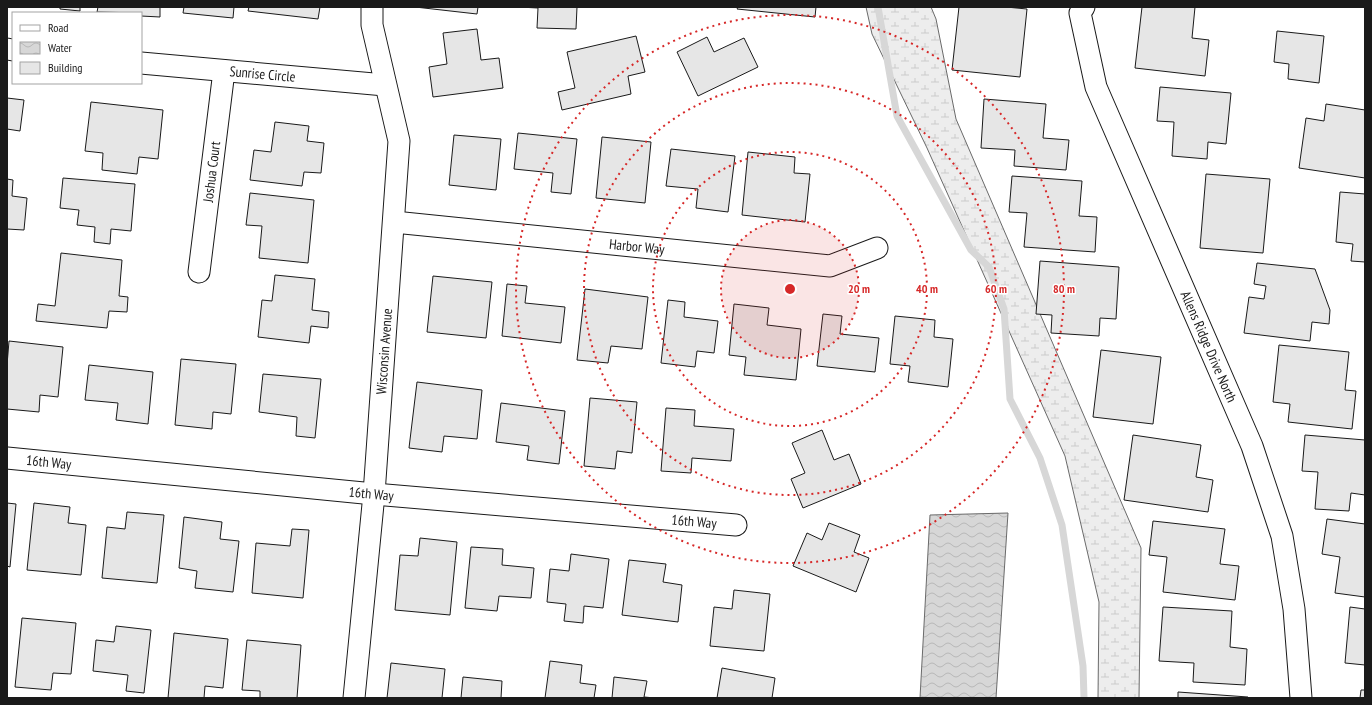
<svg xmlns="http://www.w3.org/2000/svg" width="1372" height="705" font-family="'PT Sans Narrow',sans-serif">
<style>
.wetland{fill:url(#wetland-marsh);stroke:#6a6a6a}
.water{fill:url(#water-waves);stroke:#6a6a6a}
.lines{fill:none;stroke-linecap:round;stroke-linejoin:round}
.stream{stroke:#d7d7d7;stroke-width:7}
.building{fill:#e6e6e6;stroke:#1a1a1a}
.street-casing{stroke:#1a1a1a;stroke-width:23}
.street{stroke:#fff;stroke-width:21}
.ring{fill:none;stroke:#d62828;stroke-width:2;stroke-dasharray:2 4}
.labels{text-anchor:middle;stroke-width:3;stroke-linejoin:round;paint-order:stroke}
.street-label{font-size:14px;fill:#1a1a1a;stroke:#fff}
.centre{fill:#d62828;stroke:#fff;stroke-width:2}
.ring-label{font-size:12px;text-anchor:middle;font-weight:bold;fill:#d62828;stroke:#fff;stroke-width:3;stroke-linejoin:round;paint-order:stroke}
</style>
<defs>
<pattern id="wetland-marsh" width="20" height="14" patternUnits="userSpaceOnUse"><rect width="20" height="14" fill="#ededed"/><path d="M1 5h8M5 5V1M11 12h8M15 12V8" fill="none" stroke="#cbcbcb"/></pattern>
<pattern id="water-waves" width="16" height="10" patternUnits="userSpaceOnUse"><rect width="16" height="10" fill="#d7d7d7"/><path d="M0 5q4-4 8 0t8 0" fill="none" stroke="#b8b8b8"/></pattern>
</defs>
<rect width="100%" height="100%" fill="#fff"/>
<!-- wetland -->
<path class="wetland" d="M866 7H931L936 19 956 119 1141 548 1139 698H1098L1099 602 1065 456 927 148 872 34Z"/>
<!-- water -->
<path class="water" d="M1008 513 996 698H920L930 515Z"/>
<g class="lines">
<!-- stream -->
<path class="stream" d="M878 7 897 116 971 250 989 267 1004 309 1010 399 1040 458 1062 525 1083 666 1084 698"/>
</g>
<!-- building -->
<path class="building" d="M60 7H80V11L60 9Z
M98 7H160V17L141 16V13L97 12Z
M184 7H234L233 18 183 13Z
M249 7H320L318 19 248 11Z
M415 7H478L477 14Z
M519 7H577L576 29 537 28 538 8Z
M738 7H816L815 17 737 9Z
M959 7H1006L1027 9 1020 77 952 70Z
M1142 7H1195L1192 38 1209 40 1205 76 1135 68Z
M477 29 481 60 499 58 503 88 433 97 429 67 447 64 443 33Z
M1277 31 1324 36 1319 83 1288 79 1289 64 1274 62Z
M636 36 645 72 628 76 631 94 562 110 558 92 575 88 567 52Z
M707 37 714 52 744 38 758 67 698 96 677 52Z
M1160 87 1231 93 1226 144 1208 142 1207 159 1172 156 1174 122 1157 121Z
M7 98 24 100 20 131 7 129Z
M984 99 1046 104 1043 138 1069 140 1066 170 1014 166 1015 150 981 148Z
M91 102 163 110 158 159 139 157 137 174 102 170 103 153 85 151Z
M1326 104 1365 110V178L1299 168 1306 118 1324 121Z
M275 122 309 126 307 141 324 143 321 173 304 172 302 186 250 180 254 150 271 152Z
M518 133 577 139 571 194 551 192 553 173 514 169Z
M454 135 501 139 496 190 449 185Z
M602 137 651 142 645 203 596 198Z
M671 149 735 156 728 212 696 208 698 189 666 186Z
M748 152 795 157 794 173 810 174 805 222 742 215Z
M1206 174 1270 179 1263 253 1200 248Z
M1012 176 1082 181 1079 216 1097 217 1095 252 1024 247 1027 213 1009 212Z
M63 178 135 184 131 231 111 229 110 244 94 242 95 227 77 225 79 210 60 208Z
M7 179 13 180 12 196 27 198 24 230 7 229Z
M1340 192 1365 194V262L1351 261 1353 244 1336 242Z
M250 193 314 200 308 263 259 258 262 226 246 225Z
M61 253 122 260 119 296 128 297 127 312 109 311 107 328 36 321 38 304 55 306Z
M1040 261 1119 267 1116 319 1100 318 1099 336 1051 333 1052 315 1036 314Z
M1257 263 1315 269 1330 310 1329 324 1312 322 1310 341 1244 333 1249 297 1264 299 1266 286 1254 284Z
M275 275 315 279 312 310 329 312 328 328 311 326 309 343 258 337 262 300 272 301Z
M433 276 492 282 486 338 427 332Z
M507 284 527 286 525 303 565 307 561 343 502 336Z
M585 289 648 297 642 349 611 346 608 363 577 360Z
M668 300 685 302 684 317 718 321 714 353 697 351 695 367 661 363Z
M734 304 769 308 767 325 801 329 796 380 744 375 746 357 729 355Z
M823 314 842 316 840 334 879 338 875 372 817 366Z
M895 316 935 320 934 337 953 339 948 387 908 382 910 366 890 364Z
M9 341 63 347 58 397 40 395 39 412 7 409V365Z
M1279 345 1349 352 1345 390 1356 391 1352 429 1288 422 1290 404 1273 402Z
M1101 350 1161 357 1153 424 1093 417Z
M181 359 236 364 231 414 213 412 212 429 175 425Z
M89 365 153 372 148 424 116 420 118 403 85 400Z
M263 374 321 379 315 438 296 436 297 417 259 412Z
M417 382 482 390 477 439 444 436 442 452 409 448Z
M590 398 637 402 632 453 617 451 615 469 584 466Z
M501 403 565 411 559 464 527 460 529 446 496 442Z
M666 408 695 410 694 426 734 429 731 461 692 458 691 473 661 471Z
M822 430 834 460 849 454 861 484 803 508 791 479 805 473 792 443Z
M1133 435 1201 445 1196 477 1213 480 1208 512 1124 500Z
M1305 435 1365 440V495L1351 493 1349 511 1315 509 1318 472 1302 471Z
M7 503 16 504 10 567 7 566Z
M34 503 70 507 68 523 86 525 81 575 27 570Z
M127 512 164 515 157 583 102 578 107 527 125 529Z
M184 517 222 522 220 539 239 541 233 592 195 588 197 571 179 568Z
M1327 519 1365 524V597L1335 593 1340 557 1322 554Z
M1153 521 1225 529 1220 564 1239 566 1235 600 1163 592 1167 557 1149 555Z
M829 523 860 535 854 552 869 558 856 592 793 566 807 533 822 540Z
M292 529 309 530 303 598 252 593 256 543 290 546Z
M420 538 457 542 450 615 395 610 400 555 418 556Z
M471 547 503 549 502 565 534 568 531 598 499 596 497 611 465 608Z
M571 554 609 559 603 608 584 606 583 623 564 621 566 604 547 602 550 569 569 571Z
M629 560 666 564 663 582 682 585 678 622 622 615Z
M734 590 770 594 764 651 710 646 714 607 732 609Z
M1163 607 1232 611 1230 647 1247 649 1245 685 1193 682 1194 663 1159 661Z
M1350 607 1365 609V665L1345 663Z
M22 618 76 623 71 674 53 673 51 690 15 687Z
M116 626 151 630 144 693 126 691 128 675 93 671 96 640 114 642Z
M174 633 228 639 223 688 205 686 204 698H168Z
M247 640 301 645 297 698H260V691L242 690Z
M550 661 582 665 580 683 596 685 594 698H545Z
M391 663 445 669 442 698H387Z
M722 668 775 678 772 698H717Z
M463 677 502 681 501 698H461Z
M614 677 647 681 644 697 655 698H612Z
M1361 690H1365V698H1360Z
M1178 692 1248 697V698H1178Z"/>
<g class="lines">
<defs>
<g id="street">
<path id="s1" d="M1084 7 1080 13 1096 87 1252 446 1282 536 1294 609 1301 698"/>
<path d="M7 49 13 50"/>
<path id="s2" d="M141 63 385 85"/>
<path id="s3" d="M394 222 830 266 877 248"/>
<path id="s4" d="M199 272 224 71"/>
<path id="s5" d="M7 458 374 494 736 525"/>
<path id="s6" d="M354 698 374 494 399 141 372 25V7"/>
</g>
</defs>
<!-- street casing -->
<use href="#street" class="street-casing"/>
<!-- street -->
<use href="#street" class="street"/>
</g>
<!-- distance rings -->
<circle cx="790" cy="289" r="69" fill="#d62828" fill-opacity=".12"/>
<g class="ring">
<circle cx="790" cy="289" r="69"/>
<circle cx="790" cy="289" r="137"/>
<circle cx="790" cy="289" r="206"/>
<circle cx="790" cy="289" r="274"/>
</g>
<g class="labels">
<!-- street labels -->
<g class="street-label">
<text dy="5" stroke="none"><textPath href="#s2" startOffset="122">Sunrise Circle</textPath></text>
<text dy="5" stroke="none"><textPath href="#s4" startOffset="101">Joshua Court</textPath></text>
<text dy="5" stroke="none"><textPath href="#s3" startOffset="244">Harbor Way</textPath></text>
<text dy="5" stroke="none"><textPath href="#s1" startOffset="366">Allens Ridge Drive North</textPath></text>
<text dy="5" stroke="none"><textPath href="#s6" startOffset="348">Wisconsin Avenue</textPath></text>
<text dy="5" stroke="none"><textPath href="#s5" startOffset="42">16th Way</textPath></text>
<text dy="5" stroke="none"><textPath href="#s5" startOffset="366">16th Way</textPath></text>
<text dy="5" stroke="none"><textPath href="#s5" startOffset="690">16th Way</textPath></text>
</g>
</g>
<circle cx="790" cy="289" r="6" class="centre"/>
<g class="ring-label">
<text x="859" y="293">20 m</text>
<text x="927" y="293">40 m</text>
<text x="996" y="293">60 m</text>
<text x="1064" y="293">80 m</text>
</g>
<!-- border -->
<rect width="1372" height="705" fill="none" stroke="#1a1a1a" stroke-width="16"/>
<!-- legend -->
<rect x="12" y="12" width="130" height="72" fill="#ffffff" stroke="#a3a3a3"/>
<rect x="20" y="25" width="20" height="6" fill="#ffffff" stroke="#a3a3a3"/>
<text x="48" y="32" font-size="12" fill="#1a1a1a">Road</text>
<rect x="20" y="42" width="20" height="12" fill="url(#water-waves)" stroke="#a3a3a3"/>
<text x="48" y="52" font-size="12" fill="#1a1a1a">Water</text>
<rect x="20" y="62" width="20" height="12" fill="#e6e6e6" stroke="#a3a3a3"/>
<text x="48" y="72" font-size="12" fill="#1a1a1a">Building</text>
</svg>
